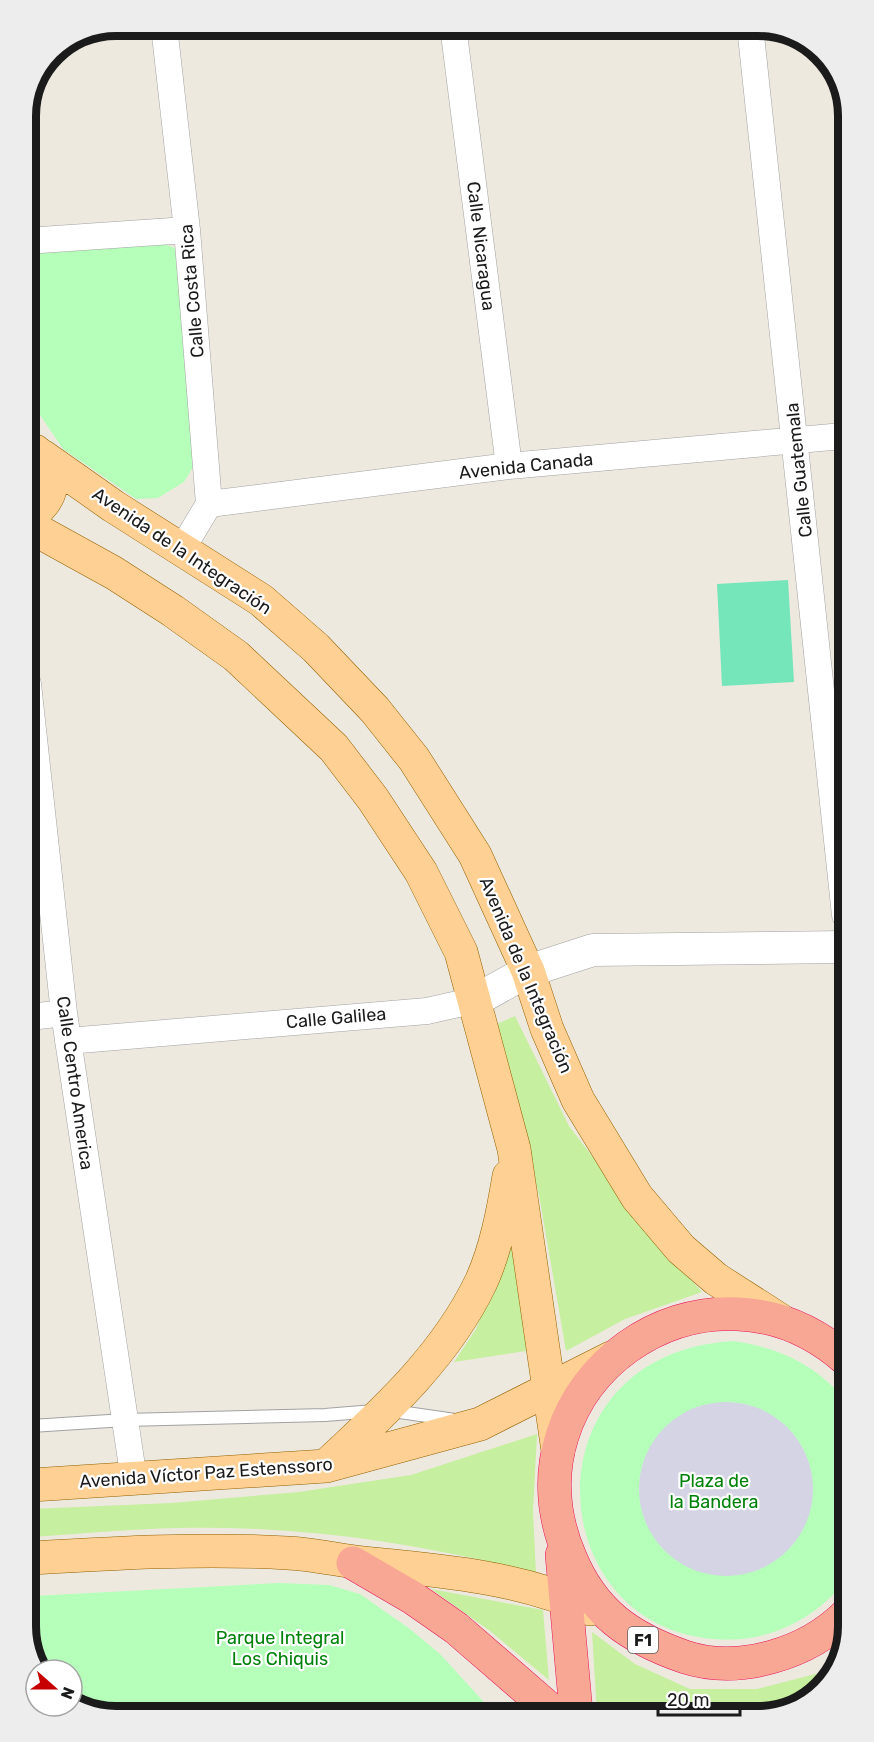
<svg xmlns="http://www.w3.org/2000/svg" width="874" height="1742" font-family="Rubik,sans-serif">
<style>
.grass{fill:#c6ef9f}
.park{fill:#b6ffbb}
.pitch{fill:#74e6ba}
.plaza{fill:#d4d4e4}
.building{fill:#cec2b8;stroke:#c1afa0;stroke-width:1.5}
.lines{fill:none;stroke-linecap:round;stroke-linejoin:round}
.service-casing{stroke:#a2a2a2;stroke-width:14}
.minor-casing{stroke:#a2a2a2;stroke-width:27}
.tertiary-casing{stroke:#a2a2a2;stroke-width:33}
.primary-casing{stroke:#926100;stroke-width:34}
.trunk-casing{stroke:#e7125c;stroke-width:34}
.service{stroke:#fff;stroke-width:12}
.minor{stroke:#fff;stroke-width:26}
.tertiary{stroke:#fff;stroke-width:32}
.primary{stroke:#ffd093;stroke-width:33}
.trunk{stroke:#f7a793;stroke-width:33}
.labels{text-anchor:middle;stroke-width:4.5;stroke-linejoin:round;paint-order:stroke}
.shield{fill:#fff;stroke:#5f5f5f;stroke-width:1.5}
.shield-label{font-size:16px;font-weight:bold;fill:#1b1b1b}
.street-label{font-size:18px;fill:#1b1b1b;stroke:#fff}
.park-label{font-size:18px;fill:#00820a;stroke:#fff}
.rim{fill:none;stroke:#1b1b1b;stroke-width:8}
</style>
<rect width="100%" height="100%" fill="#eee9df"/>
<!-- grass -->
<path class="grass" d="M515 1016 569 1126 661 1246 702 1292 625 1319 566 1351 539 1195 497 1024Z
M512 1234 532 1350 454 1362 476 1329Z
M537 1434 533 1511 536 1573C419 1543 298 1525 178 1528 129 1529 80 1534 32 1537V1509L171 1503 299 1492 411 1475Z
M431 1589 543 1610 549 1680 490 1631Z
M592 1632 635 1664 690 1689H757L819 1673 838 1661 833 1676 792 1710 597 1712Z"/>
<!-- park -->
<path class="park" d="M161 243 175 248 195 464 184 482 158 498 136 499 63 449 34 406 27 382 26 258 40 253Z
M733 1341C781 1348 817 1365 848 1403V1576C825 1611 783 1635 742 1639 541 1654 515 1354 733 1341Z
M279 1583 329 1585 360 1594 410 1629 440 1654 494 1713 111 1716 72 1702V1670H40L32 1660V1596Z"/>
<!-- pitch -->
<path class="pitch" d="M788 580 794 682 722 686 717 584Z"/>
<!-- plaza -->
<path class="plaza" d="M639 1489a87 87 0 1 1 174 0a87 87 0 1 1-174 0Z"/>
<!-- building -->
<path class="building" d="M836 1138 846 1142 847 1248 845 1247Z"/>
<g class="lines">
<defs>
<path id="service" d="M31 1426 125 1420 325 1415 386 1410 455 1420"/>
<path id="minor" d="M164 26 187 230 209 504 182 549
M453 26 509 466
M750 26 845 915
M26 241 187 230
M209 504 509 466 843 436
M28 684 64 1013 134 1480
M30 1017 64 1013
M68 1041 427 1011 476 1000"/>
<path id="tertiary" d="M476 1000 528 971 593 950 846 947"/>
<path id="primary" d="M42 456 113 506 261 600 316 648 375 710 414 759 475 855 528 971 547 1029 578 1100 637 1197 681 1249 716 1279 780 1320
M27 516C54 503 61 470 35 451
M27 525 114 573 173 611 236 656 334 748 373 799 421 872 461 952 514 1149 558 1451
M329 1463C387 1409 446 1355 481 1282 496 1249 503 1212 509 1176
M32 1485 326 1466 480 1424 611 1358
M32 1558C117 1553 202 1548 287 1553 315 1554 344 1562 373 1564 446 1571 522 1578 590 1609"/>
<path id="trunk" d="M847 1360C706 1235 496 1384 570 1557 593 1613 630 1638 685 1657 740 1675 809 1653 848 1613
M562 1555 576 1712
M353 1563 413 1598 456 1628 553 1712"/>
</defs>
<!-- service casing -->
<use href="#service" class="service-casing"/>
<!-- minor casing -->
<use href="#minor" class="minor-casing"/>
<!-- tertiary casing -->
<use href="#tertiary" class="tertiary-casing"/>
<!-- primary casing -->
<use href="#primary" class="primary-casing"/>
<!-- trunk casing -->
<use href="#trunk" class="trunk-casing"/>
<!-- service -->
<use href="#service" class="service"/>
<!-- minor -->
<use href="#minor" class="minor"/>
<!-- tertiary -->
<use href="#tertiary" class="tertiary"/>
<!-- primary -->
<use href="#primary" class="primary"/>
<!-- trunk -->
<use href="#trunk" class="trunk"/>
</g>
<g class="labels">
<!-- shield labels -->
<rect class="shield" x="628" y="1627" width="30" height="26" rx="4.5"/>
<g class="shield-label">
<text x="643" y="1646">F1</text>
</g>
<!-- street labels -->
<g class="street-label">
<text transform="translate(481 246) rotate(83)" y="6">Calle Nicaragua</text>
<text transform="translate(192 291) rotate(-95)" y="6">Calle Costa Rica</text>
<text transform="translate(526 466) rotate(-6)" y="6">Avenida Canada</text>
<text transform="translate(799 470) rotate(-96)" y="6">Calle Guatemala</text>
<text transform="translate(182 551) rotate(34)" y="6">Avenida de la Integración</text>
<text transform="translate(526 975) rotate(67)" y="6">Avenida de la Integración</text>
<text transform="translate(336 1018) rotate(-5)" y="6">Calle Galilea</text>
<text transform="translate(75 1083) rotate(82)" y="6">Calle Centro America</text>
<text transform="translate(206 1473) rotate(-4)" y="6">Avenida Víctor Paz Estenssoro</text>
</g>
<!-- park labels -->
<g class="park-label">
<text x="714" y="1487">Plaza de<tspan x="714" dy="21">la Bandera</tspan></text>
<text x="280" y="1644">Parque Integral<tspan x="280" dy="21">Los Chiquis</tspan></text>
</g>
</g>
<!-- crop -->
<path d="M0 0H874V1742H0ZM116 36H758A80 80 0 0 1 838 116V1626A80 80 0 0 1 758 1706H116A80 80 0 0 1 36 1626V116A80 80 0 0 1 116 36Z" fill="#ededed" fill-rule="evenodd"/>
<path class="rim" d="M116 36H758A80 80 0 0 1 838 116V1626A80 80 0 0 1 758 1706H116A80 80 0 0 1 36 1626V116A80 80 0 0 1 116 36Z"/>
<!-- north arrow -->
<g transform="translate(54 1688) rotate(111)"><circle r="28" fill="#ffffff" stroke="#a4a4a4" stroke-width="1.5"/>
<path d="M0-4.5L10 22L0 15L-10 22Z" fill="#c60001"/>
<text y="-9" font-size="16" font-weight="bold" text-anchor="middle" fill="#1b1b1b">N</text>
</g>
<!-- scale -->
<path d="M658 1706v9h82v-9" fill="none" stroke="#1b1b1b" stroke-width="3"/>
<text x="667" y="1706" font-size="18" fill="#1b1b1b" stroke="#ffffff" stroke-width="4.5" paint-order="stroke">20 m</text>
</svg>
